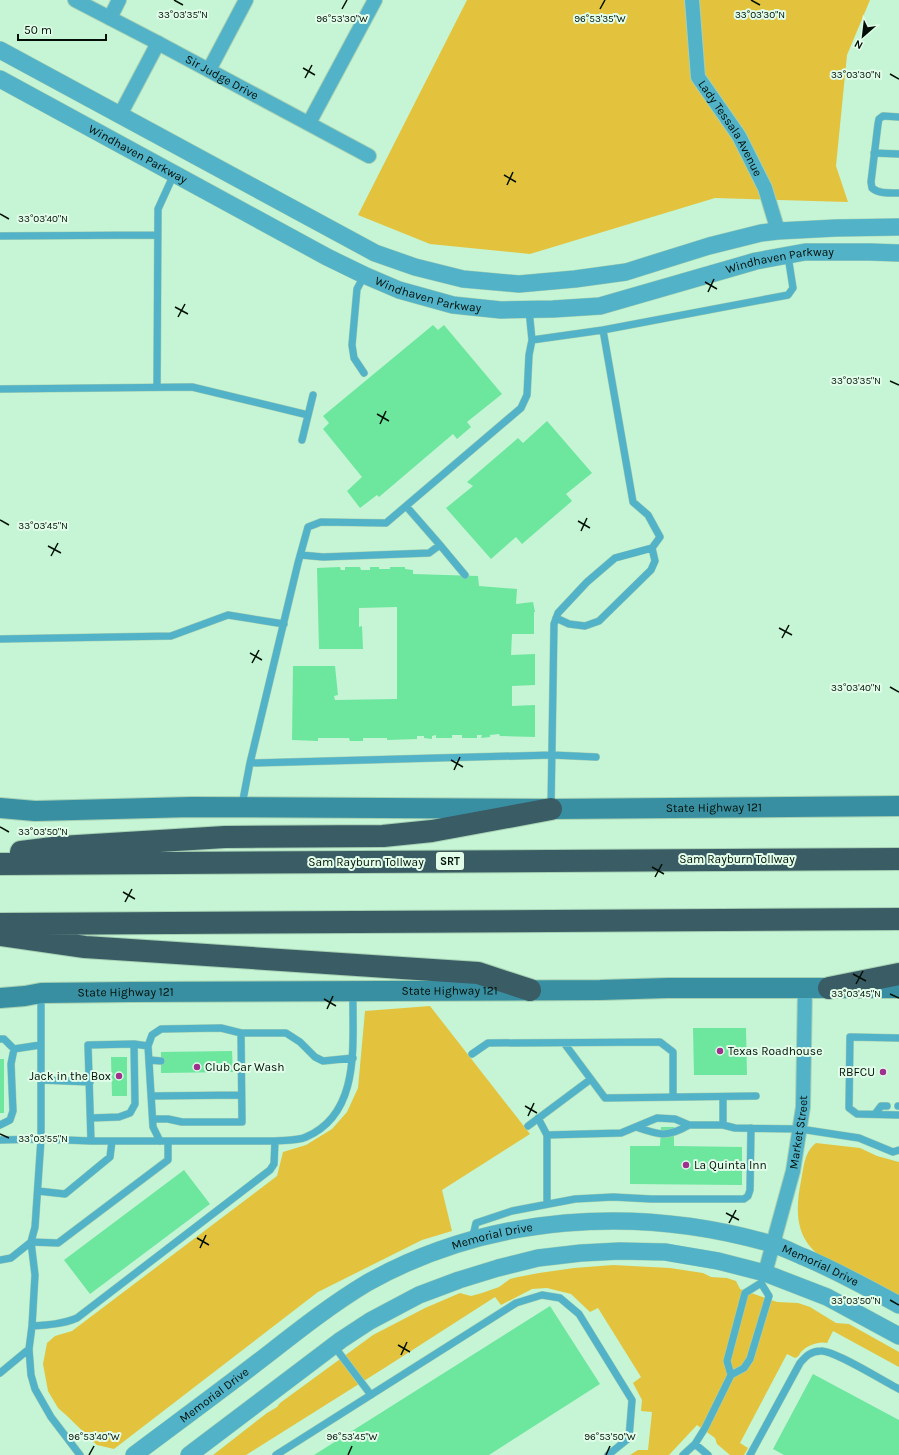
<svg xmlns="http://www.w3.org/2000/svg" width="899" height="1455" font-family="Karla,sans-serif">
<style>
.green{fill:#e3c33e}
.building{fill:#6de69e}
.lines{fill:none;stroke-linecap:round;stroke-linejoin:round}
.service-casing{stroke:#a6d0b3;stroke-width:8}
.minor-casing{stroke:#a6d0b3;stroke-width:16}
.tertiary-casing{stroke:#a6d0b3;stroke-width:18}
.secondary-casing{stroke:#a6d0b3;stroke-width:22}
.motorway-casing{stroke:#a6d0b3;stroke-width:24}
.service{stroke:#52b2c8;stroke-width:7}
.minor{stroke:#52b2c8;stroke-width:14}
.tertiary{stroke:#52b2c8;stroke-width:17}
.secondary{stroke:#398fa2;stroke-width:20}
.motorway{stroke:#3a5c65;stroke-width:22}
.ticks{fill:none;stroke:#010f06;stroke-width:1.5}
.poi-dot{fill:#a0308e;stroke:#e1fde9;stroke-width:1.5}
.labels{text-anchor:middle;stroke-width:4;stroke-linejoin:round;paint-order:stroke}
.shield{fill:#e1fde9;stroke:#44564a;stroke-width:1}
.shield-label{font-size:11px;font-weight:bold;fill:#010f06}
.street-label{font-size:12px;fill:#010f06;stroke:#e1fde9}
.poi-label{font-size:12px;fill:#010f06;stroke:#e1fde9;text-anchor:start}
.ticks-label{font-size:10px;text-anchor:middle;fill:#010f06;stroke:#e1fde9;stroke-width:4;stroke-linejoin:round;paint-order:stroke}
</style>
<rect width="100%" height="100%" fill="#c5f5d4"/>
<!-- green -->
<path class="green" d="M467 0H870L847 55 836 166 848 202 715 198 530 254 430 244 358 215Z
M430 1006 530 1134 442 1190 452 1231 422 1240 318 1292 114 1449 97 1445 66 1415 58 1408 48 1391 43 1364 47 1343 55 1336 72 1331 277 1176 283 1152 306 1145 332 1129 347 1112 358 1088 365 1011Z
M816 1143 860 1148 877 1156 899 1162V1297C882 1288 864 1280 847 1271 839 1267 830 1263 823 1258 795 1239 795 1211 801 1181 804 1167 804 1152 816 1143Z
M613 1265 670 1268 703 1273 711 1277 727 1278 736 1281 740 1289 777 1302 798 1303 810 1307 836 1323 849 1324 899 1352V1367L833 1331 827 1343C819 1341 808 1345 802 1351 799 1354 800 1356 795 1358L787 1354 740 1443 748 1448 744 1455H730L717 1444 715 1438 697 1425 669 1455H630L638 1450H648L652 1412 641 1411 642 1400 633 1383 641 1377 598 1308 590 1312 571 1294 547 1288 532 1289 501 1305 495 1297 386 1367 246 1455H213L267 1413 277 1407 280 1403 373 1335 425 1308 460 1293 471 1296 482 1293 499 1287 510 1279 518 1277 539 1273 574 1268Z"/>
<!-- building -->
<path class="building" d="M433 325 438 330 444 325 502 394 467 422 471 427 457 439 453 434 379 497 377 495 360 508 347 491 362 477 323 429 329 423 323 416Z
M547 421 592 473 566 494 572 501 522 544 516 537 491 559 446 508 473 486 467 482 518 438 523 443Z
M340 567 341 570H345V567H360L361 570H370V567H379V569H390V567H405V569L413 570V574L478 576 479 586 517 589 516 604 533 602 535 612H534V634H512L511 655 535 654V685L512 686V706L535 705V737L500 736 499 734 490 735V737L481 738 482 735H477V738H462V735H452V738H436V735L432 736V739L424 738V736H417V739L387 740V738H363V741H350L349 738H318V741L292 740 293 666H335L338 695 334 696 335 700 397 699V607L359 608V627L362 626 363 649H319L317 568Z
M693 1028H746L747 1075H694Z
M232 1051 233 1072 161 1073V1052Z
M111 1057H127V1096H112Z
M0 1059H4V1113H0Z
M661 1127H674V1146L742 1147V1185L630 1184V1146H660Z
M184 1170 210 1204 90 1294 64 1260Z
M550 1306 600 1384 489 1455H314Z
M813 1374 899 1420V1455H784L773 1449Z"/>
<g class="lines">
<defs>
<path id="service" d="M899 117 883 116 879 119 878 124 871 182 872 188C879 194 890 193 899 193
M874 153 899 154
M0 236 158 235
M529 310 532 340 603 330
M364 373 354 358 352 345 357 289 364 276
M157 387 158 209 174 174
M0 389 192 387 308 415
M302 440 313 395
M406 506 440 545
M301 555 323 557 429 553 440 545 465 575
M556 618 569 624 585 626 599 621 651 570 655 561 652 548
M0 639 171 636 228 615 284 624
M250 763 552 755 596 757
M242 805 250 763 298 563 308 527 321 522 386 523 521 408 527 395 529 355 532 340
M551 807 554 624 558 613 587 582 615 558 652 548 660 537 648 515 633 502 603 330 788 295 793 288 788 256
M41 995V1139L35 1227 31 1242 35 1275 32 1326 29 1349 31 1375 35 1389 51 1417 80 1455
M899 1038 850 1037 849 1108 857 1114 899 1115
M0 1039H4L14 1049 40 1045
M564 1043 605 1098 756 1096
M148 1046 152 1035 161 1029 221 1028 241 1033H286L300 1042 315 1057 323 1061 353 1058
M472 1054 488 1043 660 1042 673 1052V1097
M150 1060 161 1061
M41 1080 90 1082
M152 1096 241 1095
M723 1097V1125L735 1128 800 1129 859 1138 893 1152 899 1150
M898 1106H899
M875 1114 881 1106H887
M91 1118 119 1117 130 1113 135 1104 134 1044
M538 1118 547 1135V1204
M153 1119H168L182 1122H242L241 1033
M0 1125 10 1120 13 1111 11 1064 14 1049
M528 1126 591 1079
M636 1127C659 1135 667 1138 689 1125
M547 1135 621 1133 657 1118 675 1119 689 1125H723
M0 1140 41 1139 91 1141H275C285 1140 297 1141 306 1137 362 1113 352 1042 353 993
M91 1141 88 1045 134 1044 148 1046 153 1127 160 1141
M38 1191 65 1194 110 1157 112 1141
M472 1240 476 1223 512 1211 575 1199 613 1197 651 1199H744L748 1196 750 1190 751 1128
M0 1260 11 1258 31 1242 58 1243 168 1160V1141
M32 1326C48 1325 63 1324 77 1318L270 1170 274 1164 275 1141
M334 1346 371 1395
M0 1373 29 1349
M731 1375 727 1361 745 1293 761 1283 762 1280
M695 1444 708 1455
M276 1455 516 1303 542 1295 560 1298 579 1314 632 1400 629 1438 608 1455
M683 1455 695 1444 705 1428 731 1375 744 1368 750 1359 769 1296 761 1283
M750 1455 800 1363C806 1356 811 1351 821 1351 834 1350 885 1382 899 1389"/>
<g id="minor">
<path id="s1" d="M75 0 158 43 369 156"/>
<path id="s2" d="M692 0 698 77 739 136 765 188 778 231"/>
<path d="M110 18 119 0"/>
<path d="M209 70 246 0"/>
<path d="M120 115 158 43"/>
<path d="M309 123 375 0"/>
<path id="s3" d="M765 1273 793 1171 803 1107 805 988"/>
</g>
<g id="tertiary">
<path d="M0 50 375 253 415 267 463 279 519 284 575 279 626 272 709 246 761 233 778 231 836 228 899 227"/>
<path id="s4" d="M0 79 327 257 364 275 399 290 453 305 501 310 553 309 600 306 756 261 805 252H870L899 253"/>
<path id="s5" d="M134 1455C178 1422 223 1389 267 1355 299 1330 332 1304 367 1283 490 1214 638 1205 772 1244 783 1247 794 1253 804 1257 837 1271 868 1288 899 1305"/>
<path d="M189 1455 341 1340 370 1321 419 1295 459 1280 498 1268 538 1258 581 1253 620 1251 665 1252 718 1261 765 1273 827 1297 899 1336"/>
</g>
<g id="secondary">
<path id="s6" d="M0 808 35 811 191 807 551 809 899 806"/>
<path id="s7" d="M0 998 25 996 41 993 130 992 600 990 668 988H899"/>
</g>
<path id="motorway" d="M21 852 61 847 225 837 383 836 432 831 551 809
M0 864 899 859
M0 924 899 919
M1 935 85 947 478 973 530 990
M829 988 899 974"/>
</defs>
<!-- service casing -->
<use href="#service" class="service-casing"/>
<!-- minor casing -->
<use href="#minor" class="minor-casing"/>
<!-- tertiary casing -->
<use href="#tertiary" class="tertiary-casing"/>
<!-- secondary casing -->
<use href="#secondary" class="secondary-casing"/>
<!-- motorway casing -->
<use href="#motorway" class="motorway-casing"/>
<!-- service -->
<use href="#service" class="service"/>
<!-- minor -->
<use href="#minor" class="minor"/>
<!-- tertiary -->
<use href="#tertiary" class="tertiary"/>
<!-- secondary -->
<use href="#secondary" class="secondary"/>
<!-- motorway -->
<use href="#motorway" class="motorway"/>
</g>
<!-- ticks -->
<path class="ticks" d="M174 0 183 5M751 0 760 5M342 9 347 0M600 9 605 0M303 68 315 75M890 74 899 79M305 78 312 65M504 175 516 182M507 185 513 172M0 214 9 219M705 282 717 289M708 292 714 279M175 307 188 314M178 317 185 304M890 381 899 385M377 414 389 421M380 424 386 411M0 520 9 525M578 521 590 528M581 531 587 518M48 546 61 553M51 556 58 543M779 628 792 635M782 638 789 625M250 653 262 660M252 663 259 650M890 687 899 692M451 760 463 767M454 770 460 757M0 827 9 832M652 867 664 874M655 877 662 864M123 892 135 899M125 902 132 889M853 974 866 981M856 984 863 971M890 994 899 998M324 999 336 1006M327 1009 333 996M525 1106 537 1113M528 1116 534 1103M0 1134 9 1138M726 1213 739 1220M729 1223 736 1210M197 1238 209 1245M200 1248 206 1235M890 1300 899 1305M398 1345 410 1352M401 1355 407 1342M89 1455 94 1446M348 1455 352 1446M606 1455 610 1446"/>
<!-- markers -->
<g class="poi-dot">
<circle cx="720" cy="1051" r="4"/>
<circle cx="197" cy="1067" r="4"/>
<circle cx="883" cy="1072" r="4"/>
<circle cx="119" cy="1076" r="4"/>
<circle cx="686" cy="1165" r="4"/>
</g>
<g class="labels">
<!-- shield labels -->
<rect class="shield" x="436" y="852" width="28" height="18" rx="3"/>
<g class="shield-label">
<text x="450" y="865">SRT</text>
</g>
<!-- street labels -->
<g class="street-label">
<text dy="4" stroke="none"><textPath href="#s1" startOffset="166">Sir Judge Drive</textPath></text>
<text dy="4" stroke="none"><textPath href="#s2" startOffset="138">Lady Tessala Avenue</textPath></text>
<text dy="4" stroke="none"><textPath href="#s4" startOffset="157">Windhaven Parkway</textPath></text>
<text dy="4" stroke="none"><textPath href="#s4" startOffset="841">Windhaven Parkway</textPath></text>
<text dy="4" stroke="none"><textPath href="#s4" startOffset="481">Windhaven Parkway</textPath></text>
<text dy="4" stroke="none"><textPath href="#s6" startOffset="714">State Highway 121</textPath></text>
<text x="737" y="863">Sam Rayburn Tollway</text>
<text x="366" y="866">Sam Rayburn Tollway</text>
<text dy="4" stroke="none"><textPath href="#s7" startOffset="450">State Highway 121</textPath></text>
<text dy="4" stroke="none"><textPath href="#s7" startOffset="126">State Highway 121</textPath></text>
<text dy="4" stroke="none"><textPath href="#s3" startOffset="145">Market Street</textPath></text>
<text dy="4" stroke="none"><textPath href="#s5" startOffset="424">Memorial Drive</textPath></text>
<text dy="4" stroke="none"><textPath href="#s5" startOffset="760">Memorial Drive</textPath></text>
<text dy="4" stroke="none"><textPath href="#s5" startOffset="100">Memorial Drive</textPath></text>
</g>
<!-- poi labels -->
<g class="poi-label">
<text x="728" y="1055">Texas Roadhouse</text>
<text x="205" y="1071">Club Car Wash</text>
<text x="875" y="1076" text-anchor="end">RBFCU</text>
<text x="111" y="1080" text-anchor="end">Jack in the Box</text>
<text x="694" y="1169">La Quinta Inn</text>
</g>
</g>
<g class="ticks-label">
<text x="183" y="18">33°03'35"N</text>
<text x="760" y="18">33°03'30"N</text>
<text x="342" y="22">96°53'30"W</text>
<text x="600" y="22">96°53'35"W</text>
<text x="856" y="78">33°03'30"N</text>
<text x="43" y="222">33°03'40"N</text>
<text x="856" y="384">33°03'35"N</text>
<text x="43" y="529">33°03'45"N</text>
<text x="856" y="691">33°03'40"N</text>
<text x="43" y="835">33°03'50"N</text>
<text x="856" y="997">33°03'45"N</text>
<text x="43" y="1142">33°03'55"N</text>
<text x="856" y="1304">33°03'50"N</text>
<text x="94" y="1440">96°53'40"W</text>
<text x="352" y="1440">96°53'45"W</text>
<text x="610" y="1440">96°53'50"W</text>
</g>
<!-- north arrow -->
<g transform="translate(863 36) rotate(208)" stroke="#e1fde9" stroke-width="3" paint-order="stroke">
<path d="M0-3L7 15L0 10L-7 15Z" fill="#010f06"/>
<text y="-6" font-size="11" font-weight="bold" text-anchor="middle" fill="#010f06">N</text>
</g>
<!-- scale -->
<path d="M18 34v6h88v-6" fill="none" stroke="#010f06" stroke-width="2"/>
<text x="24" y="34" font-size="12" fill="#010f06" stroke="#e1fde9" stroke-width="3" paint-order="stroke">50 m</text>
</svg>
